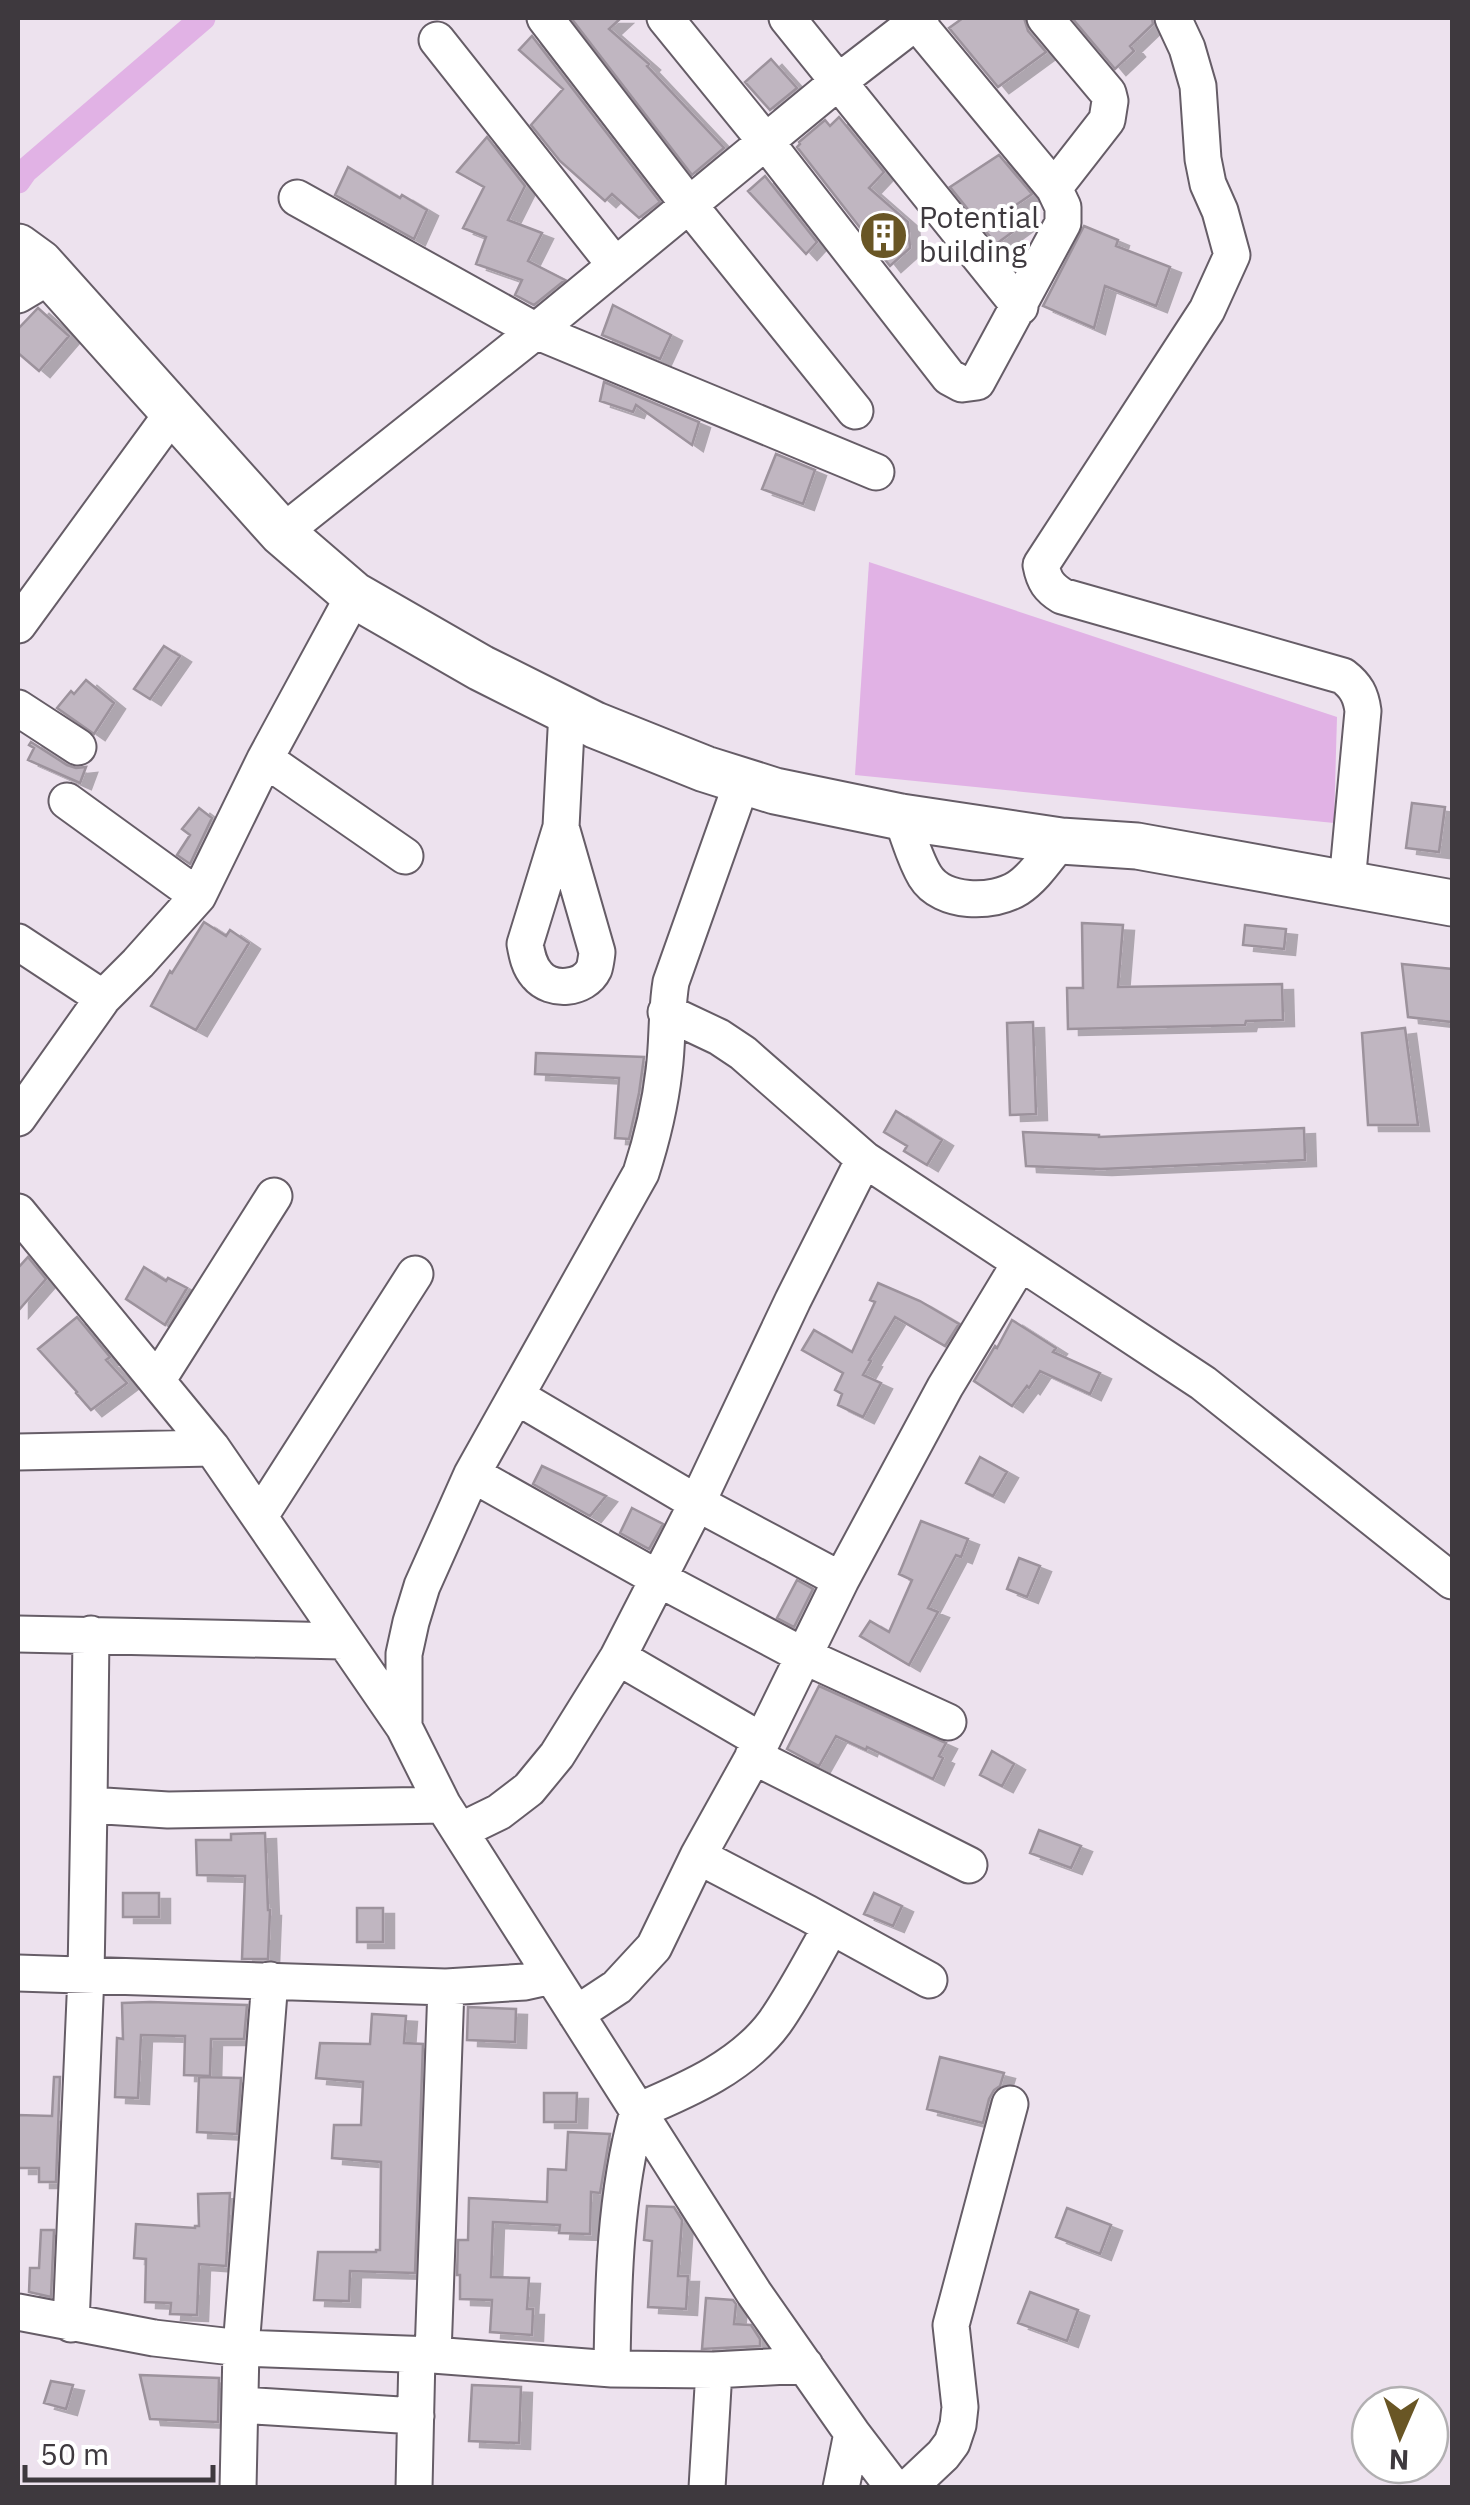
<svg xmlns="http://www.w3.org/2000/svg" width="1470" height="2505" font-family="'IBM Plex Sans',sans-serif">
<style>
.water{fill:#e1b2e5}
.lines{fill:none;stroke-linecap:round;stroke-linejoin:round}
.canal{stroke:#e1b2e5;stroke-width:25}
.building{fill:#c0b6c1;stroke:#9c929c;stroke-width:2.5;filter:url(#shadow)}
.minor-casing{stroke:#665d67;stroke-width:39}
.major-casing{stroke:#665d67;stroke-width:49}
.minor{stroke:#fff;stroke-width:35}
.major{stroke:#fff;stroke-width:45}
.labels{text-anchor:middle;stroke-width:8;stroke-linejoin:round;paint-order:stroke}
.poi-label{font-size:30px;fill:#3e393e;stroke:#fff;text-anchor:start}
</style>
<defs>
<filter id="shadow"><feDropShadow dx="11" dy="6" stdDeviation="0" flood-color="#0004"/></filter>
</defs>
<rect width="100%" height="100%" fill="#ede2ee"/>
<!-- water -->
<path class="water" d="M869 562 1337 717 1334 823 855 775Z"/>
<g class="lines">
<!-- canal -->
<path class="canal" d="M18 181 25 171 203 18"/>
</g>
<!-- building -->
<path class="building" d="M571 18H621L609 29 649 64 647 66 724 148 692 175Z
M963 18H1024L1028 31 1046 52 998 87 949 28Z
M1072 18H1152L1153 24 1130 46 1134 51 1115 69Z
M532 36 660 202 639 218 612 194 605 201 560 161 531 125 563 89 519 50Z
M771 59 797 88 770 110 745 82Z
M839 117 884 172 869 188 908 222 910 248 890 266 797 147 800 144 799 142 825 120 830 126Z
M487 137 525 186 508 220 542 233 528 261 565 280 534 305 515 295 522 280 476 264 486 237 463 228 484 187 457 172Z
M999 155 1032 194 1013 207 1025 223 996 244 950 187Z
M348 167 400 198 402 195 427 210 414 239 335 195Z
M765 176 817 242 806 254 748 191Z
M1084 226 1118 240 1116 246 1170 267 1156 306 1105 286 1094 328 1043 306Z
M613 305 671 335 660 359 602 335Z
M38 308 69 336 39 371 18 353V329Z
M604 382 699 422 692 445 636 405 633 412 600 401Z
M776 454 815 470 803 504 762 489Z
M164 646 180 656 150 699 134 689Z
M86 680 114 703 94 734 57 708 71 691 74 694Z
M31 742 67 765 76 768 86 767 80 783 28 760 34 748 29 745Z
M1412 803 1445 807 1439 852 1406 848Z
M199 808 212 818 190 864 177 855 190 835 182 829Z
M204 922 226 936 230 930 249 943 196 1030 151 1006 170 971 172 973Z
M1082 923 1123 925 1118 987 1282 984 1283 1020 1246 1021 1245 1025 1068 1029 1067 988H1083Z
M1245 925 1286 929 1284 949 1243 945Z
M1402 964 1452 969V1022L1408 1017Z
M1033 1022 1036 1114 1010 1115 1007 1023Z
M1405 1028 1418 1125H1368L1362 1033Z
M536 1053 644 1057 639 1093 629 1139 615 1138 619 1078 535 1074Z
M896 1111 942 1140 927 1165 904 1151 907 1146 884 1132Z
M1304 1128 1305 1160 1101 1169 1026 1166 1023 1132 1099 1135V1137Z
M28 1257 46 1279 18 1311V1268Z
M144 1267 166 1281 168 1278 187 1288 165 1325 126 1299Z
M878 1283 920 1301 959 1324 945 1346 895 1317 869 1360 871 1361 863 1375 881 1383 863 1417 838 1405 842 1394 835 1390 843 1373 802 1350 814 1330 852 1352 875 1302 870 1300Z
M77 1317 110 1357 106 1360 127 1383 91 1410 76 1393 77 1392 38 1349Z
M1012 1320 1056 1348 1053 1352 1100 1373 1090 1394 1040 1371 1029 1388 1027 1386 1012 1406 974 1381 995 1346 997 1348Z
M980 1457 1007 1472 993 1496 966 1483Z
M542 1466 606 1496 590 1516 533 1484Z
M632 1508 663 1524 649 1549 620 1533Z
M921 1521 968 1539 961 1557 956 1555 928 1608 938 1612 909 1665 860 1636 870 1621 889 1632 912 1580 899 1574Z
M1019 1558 1040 1566 1027 1597 1007 1589Z
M797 1580 813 1589 794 1627 777 1618Z
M819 1686 946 1743 939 1756 943 1758 933 1779 867 1747 866 1750 836 1736 819 1766 787 1749Z
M992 1751 1014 1764 1002 1786 980 1775Z
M1039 1830 1081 1846 1071 1868 1030 1853Z
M265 1833 268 1910H270L268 1959H242L245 1876 197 1875 196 1840H231V1834Z
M123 1893H159V1917H123Z
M874 1893 902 1906 893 1926 864 1914Z
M357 1908H383V1942H357Z
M150 2002 247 2005 244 2039H211L210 2076 184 2075 185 2036 141 2035 138 2098 115 2097 117 2038 123 2039 122 2003Z
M468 2007 516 2009 515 2042 467 2040Z
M372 2014 406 2016 404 2043 423 2044 415 2273 350 2271 349 2301 314 2300 318 2252H376V2250H380L381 2162 332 2158 334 2125H361L363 2082 316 2078 320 2043 370 2044Z
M940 2057 1004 2073 1000 2086 994 2090 989 2099 983 2123 927 2109Z
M54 2077H60L56 2182H39V2168H18V2115L52 2116Z
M199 2077 241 2078 237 2134 197 2132Z
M544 2093H577L576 2122H544Z
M568 2132 610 2134 600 2193 591 2192 590 2234 559 2233 560 2225 493 2222 491 2277 529 2278 527 2309H533L532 2335 490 2332 492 2300 460 2299V2275H457L458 2240H468L469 2198 547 2202 548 2169 566 2170Z
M230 2193 226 2266 199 2264 197 2315 170 2314 171 2303 145 2302 146 2259 134 2258 136 2224 195 2228V2226H199L198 2194Z
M647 2206 674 2207 682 2220 678 2276H688L686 2309 648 2307 652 2241 644 2240Z
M1067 2208 1111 2225 1100 2254 1056 2237Z
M41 2230H54L51 2297 29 2292 30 2268H39Z
M1030 2292 1078 2310 1067 2341 1018 2323Z
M706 2298 733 2300 736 2304 734 2324 751 2325 760 2339V2346L702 2349Z
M140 2375 219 2378 218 2422 150 2419Z
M51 2381 73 2385 66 2409 44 2403Z
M472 2385 521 2387 519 2443 469 2441Z"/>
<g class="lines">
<defs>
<path id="minor" d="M545 18 689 205 855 411
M665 18 766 142 949 377 962 384 977 382 1063 223V207L1054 188 913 18
M787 18 1020 307
M1045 18 1108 93 1110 101 1107 120 1054 188
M1173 18 1187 48 1198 86 1203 159 1208 184 1220 211 1232 255 1207 310 1041 565C1044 581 1049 588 1062 596L1343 676C1356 686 1361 695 1363 711L1347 883
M437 40 615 265
M297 198 536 331 876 472
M18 295 50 276
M282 533 536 331 838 82 921 18
M18 625 174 411
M18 708 78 747
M265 759 405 856
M742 782 671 982C666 1012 668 1041 664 1071 660 1106 652 1139 641 1173L472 1474 422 1586 411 1622 404 1654V1727L443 1805 754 2293 852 2433 894 2488
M67 801 198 896
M901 817C909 836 914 858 925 876 942 904 993 904 1018 888 1035 877 1048 856 1061 841
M561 827 597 952C597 954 595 967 594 969 584 990 551 992 537 975 529 966 527 955 525 944L561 827 567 711
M18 942 103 998
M666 1012 719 1037 743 1053 864 1159 1203 1383 1452 1581
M18 1118 103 998 138 963 198 896 265 759 354 595
M18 1212 212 1448 404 1727
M157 1381 274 1196
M516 1396 697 1503 841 1580
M18 1452 212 1448
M472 1474 659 1579 804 1656 948 1722
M260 1516 415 1274
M18 1634 343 1641
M618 1657 762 1741
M753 1756 969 1865
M89 1805 91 1634
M460 1831 499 1812 529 1789 557 1755 618 1657 697 1503 793 1300 864 1159
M698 1856 807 1913 929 1980
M18 1973 446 1987 525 1982 552 1976
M576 2014 617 1987 654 1947 698 1856 762 1741 841 1580 945 1387 1020 1263
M18 2312 154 2338 241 2348 433 2355 612 2369 714 2370 805 2365
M71 2324 86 1975 89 1805 168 1810 443 1805
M433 2355 446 1987
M612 2369C613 2282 615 2195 638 2111 687 2090 742 2067 775 2022 796 1992 813 1958 831 1927
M240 2405 416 2416
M238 2488 241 2348 270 1980
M414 2488 417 2355
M707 2488 714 2370
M841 2488 852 2433
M908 2488 943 2455 952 2443 958 2425 960 2407 951 2325 1010 2104"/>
<path id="major" d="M18 247 40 263 282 533 354 595 481 668 595 725 705 769 775 791 901 817 1061 841 1137 846 1452 903"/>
</defs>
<!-- minor casing -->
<use href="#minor" class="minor-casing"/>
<!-- major casing -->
<use href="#major" class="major-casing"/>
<!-- minor -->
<use href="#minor" class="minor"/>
<!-- major -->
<use href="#major" class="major"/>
</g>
<!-- icons -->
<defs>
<symbol id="building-disc" viewBox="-11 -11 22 22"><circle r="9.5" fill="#695625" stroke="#fff"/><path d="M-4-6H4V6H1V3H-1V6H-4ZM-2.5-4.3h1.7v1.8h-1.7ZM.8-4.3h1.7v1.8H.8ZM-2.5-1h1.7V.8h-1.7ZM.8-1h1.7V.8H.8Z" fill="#fff"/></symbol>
</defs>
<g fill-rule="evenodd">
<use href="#building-disc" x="856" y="208" width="55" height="55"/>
</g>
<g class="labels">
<!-- poi labels -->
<g class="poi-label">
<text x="919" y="228">Potential<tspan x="919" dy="34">building</tspan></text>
</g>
</g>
<!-- border -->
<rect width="1470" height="2505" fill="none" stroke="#3e393e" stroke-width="40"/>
<!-- north arrow -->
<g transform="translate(1400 2435) rotate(182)"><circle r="48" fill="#ffffff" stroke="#b2b0b2" stroke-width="2.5"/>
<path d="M0-8L18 38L0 25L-18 38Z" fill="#695625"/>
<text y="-15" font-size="28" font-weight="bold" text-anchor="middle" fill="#3e393e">N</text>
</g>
<!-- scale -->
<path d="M25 2465v15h188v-15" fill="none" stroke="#3e393e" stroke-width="5"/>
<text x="40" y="2465" font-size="30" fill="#3e393e" stroke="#ffffff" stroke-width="8" paint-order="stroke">50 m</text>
</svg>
